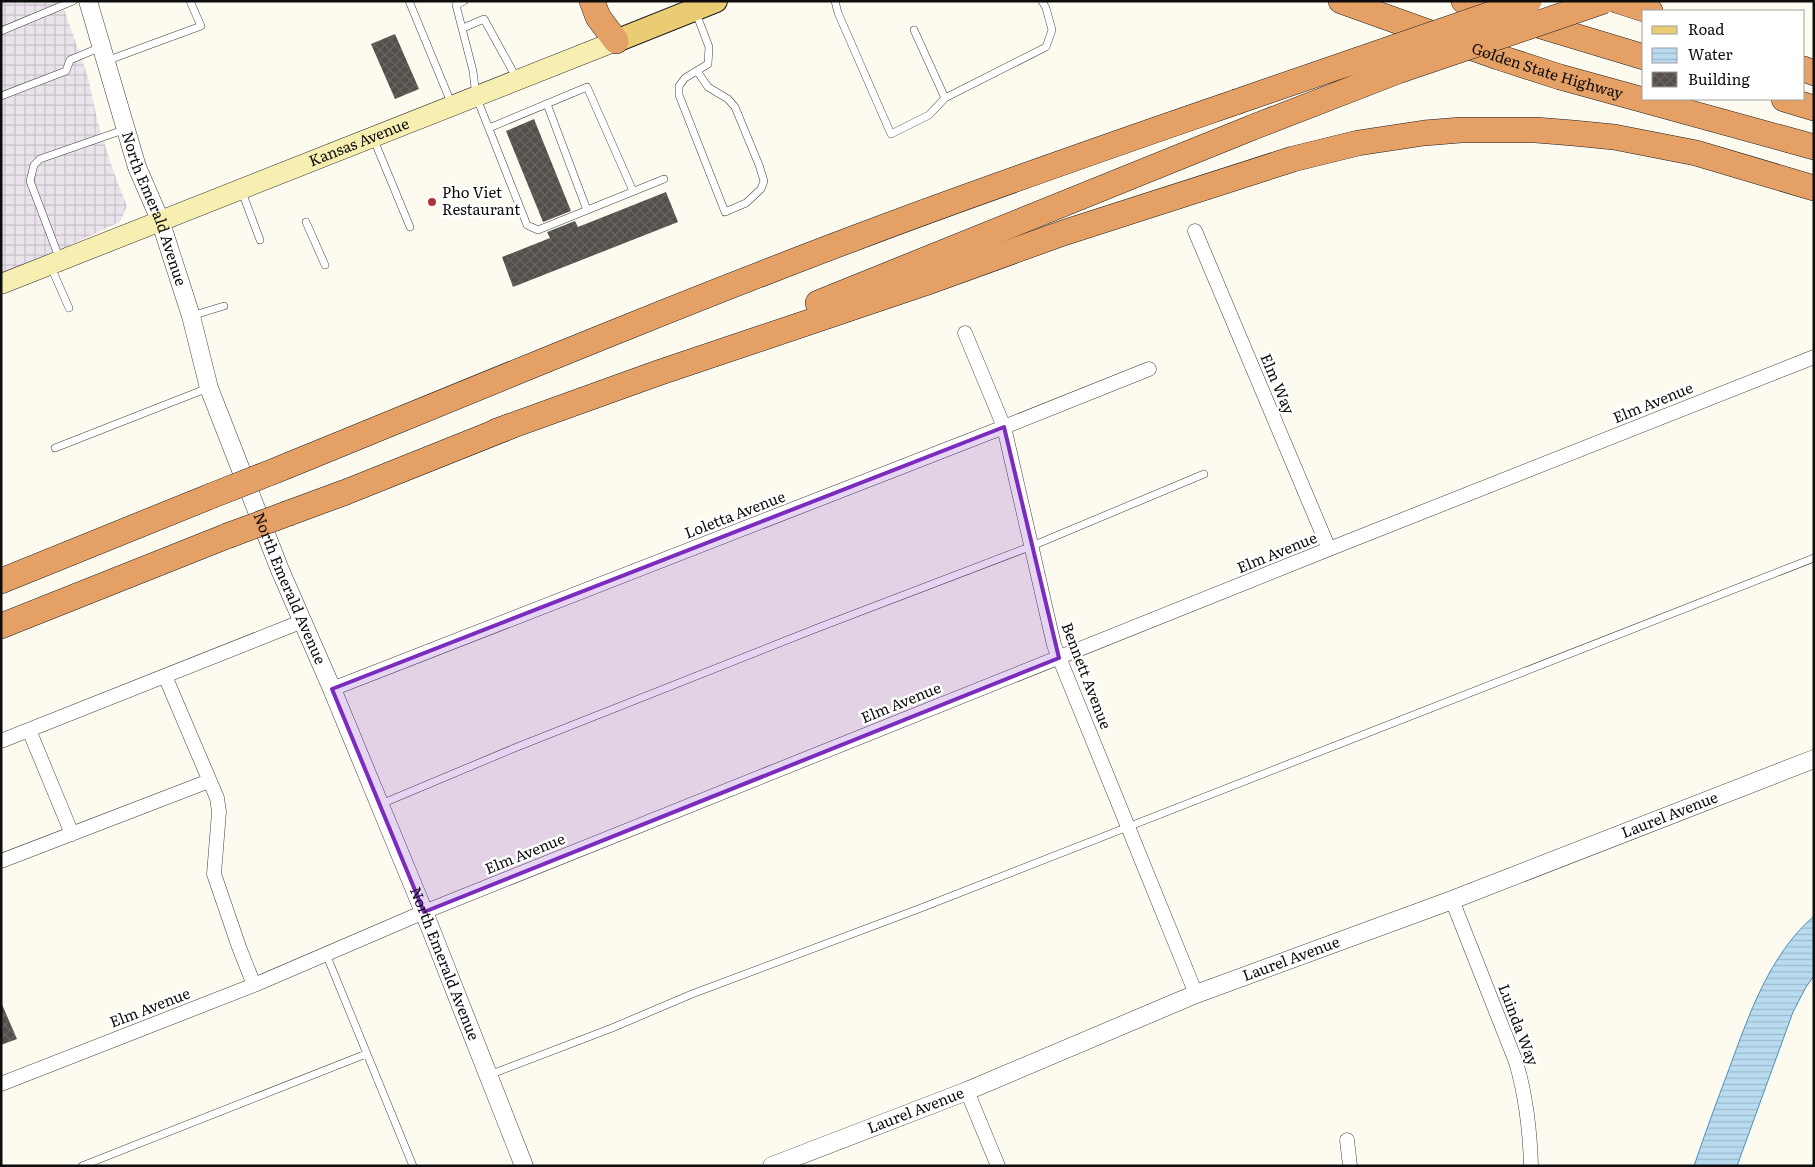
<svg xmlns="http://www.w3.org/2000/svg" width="1815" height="1167" font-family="Literata,serif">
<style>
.industrial{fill:url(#industrial-grid)}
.water{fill:url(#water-rules);stroke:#488fbf}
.building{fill:url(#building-cross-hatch)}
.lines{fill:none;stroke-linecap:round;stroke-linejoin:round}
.service-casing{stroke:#404040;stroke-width:8}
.minor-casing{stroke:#404040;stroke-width:15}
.tertiary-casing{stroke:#404040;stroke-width:19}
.secondary-casing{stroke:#2f2f2f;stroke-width:21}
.primary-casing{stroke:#1e1e1e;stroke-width:24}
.motorway-casing{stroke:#1e1e1e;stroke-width:26}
.service{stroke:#fff;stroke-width:7}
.minor{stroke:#fff;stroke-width:14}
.tertiary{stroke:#fff;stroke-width:18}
.secondary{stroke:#f6efb1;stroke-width:20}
.primary{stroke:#eacd73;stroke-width:22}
.motorway{stroke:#e5a066;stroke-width:25}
.motorway-bridge-casing{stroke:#1e1e1e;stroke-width:26;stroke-linecap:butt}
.motorway-bridge{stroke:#e5a066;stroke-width:25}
.marked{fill:#7b2cbf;fill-opacity:0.2;stroke:#7b2cbf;stroke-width:4;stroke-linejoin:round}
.poi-dot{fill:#ae343a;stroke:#fff;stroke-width:2}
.labels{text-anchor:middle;stroke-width:5;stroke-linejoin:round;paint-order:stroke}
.street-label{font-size:15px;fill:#0d0d0d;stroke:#fff}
.poi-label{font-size:15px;fill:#0d0d0d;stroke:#fff;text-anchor:start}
</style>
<defs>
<pattern id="industrial-grid" width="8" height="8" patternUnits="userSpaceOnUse" patternTransform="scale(1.25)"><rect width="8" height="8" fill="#eae3eb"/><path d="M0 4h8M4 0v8" fill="none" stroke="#c8c2c8"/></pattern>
<pattern id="water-rules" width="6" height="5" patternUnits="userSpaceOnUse" patternTransform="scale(1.25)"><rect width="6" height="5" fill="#b9dbef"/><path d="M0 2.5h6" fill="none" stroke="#9ebbcc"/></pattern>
<pattern id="building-cross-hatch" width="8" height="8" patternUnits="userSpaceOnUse" patternTransform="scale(1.25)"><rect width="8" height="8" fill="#554f4b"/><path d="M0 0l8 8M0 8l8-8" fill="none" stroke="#686460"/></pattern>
</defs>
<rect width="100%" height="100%" fill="#fdfbef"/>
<!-- industrial -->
<path class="industrial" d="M1 1H61L88 77 98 123 114 173 127 206 120 222 1 277Z"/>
<!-- water -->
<path class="water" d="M1814 916V976L1806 987 1793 1012 1737 1166H1694C1705 1133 1717 1101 1729 1069 1749 1015 1769 955 1814 916Z"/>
<!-- building -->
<path class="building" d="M395 34 419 89 395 99 371 44Z
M534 119 571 211 543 222 506 131Z
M666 192 678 222 513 287 502 257 550 238 547 232 575 221 578 227Z
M1 1002 17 1039 1 1045Z"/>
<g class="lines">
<defs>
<path id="service" d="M409 1 452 105
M464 1 456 5 473 71 476 96 527 225 538 230 664 179
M835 1 838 13 891 134 929 115 945 98 1046 47 1052 30 1046 8 1042 1
M696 13 709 47 708 64 685 78 679 86V95L725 212 746 203 761 189 764 181 759 165 735 107 728 99 708 87 697 71
M463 28 484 19 517 79
M914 30 945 98
M1 31 73 1
M106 61 201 26 190 1
M1 96 66 71 70 60 101 47
M547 104 587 210
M489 128 587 87 633 191
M374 140 410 227
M242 192 260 240
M306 222 325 265
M60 260 30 181 34 165 40 159 126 129
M51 267 69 308
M191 316 224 306
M55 448 208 388
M381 804 517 747 820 627 1032 546 1204 474
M326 954 413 1166
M489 1075 612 1028 692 994 921 908 1814 558
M82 1166 366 1054"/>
<path id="minor" d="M1195 231 1329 549
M965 333 1004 427 1054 645 1196 994
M165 676 217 798 219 812 214 874 239 947 254 985
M332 689 1004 427 1149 369
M29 730 72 834
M1 741 303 621
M1 861 209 781
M1452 900 1516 1062C1526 1096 1530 1131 1531 1166
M1 1084 254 985 424 912 1329 549 1814 357
M967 1091 998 1166
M1347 1140 1350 1166"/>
<g id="tertiary">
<path id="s1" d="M88 1 137 167 160 220 191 316 209 388 280 570 332 689 424 912 524 1166"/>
<path id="s2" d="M772 1166 967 1091 1196 994 1452 900 1814 759"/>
</g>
<g id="secondary">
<path id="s3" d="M1 284 616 41"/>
</g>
<path id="primary" d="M616 41 716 1"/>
<g id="motorway">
<path d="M592 1 598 17 616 41"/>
<path id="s4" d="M1341 1 1498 57 1560 77 1814 147"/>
<path d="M1464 1 1498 13 1644 57"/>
<path d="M1619 1 1650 11"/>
<path d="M1804 69 1814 73"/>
<path d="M1784 99 1814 108"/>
<path d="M818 303 1256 126"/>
<path d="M497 431 658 373 925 283 1063 233 1293 159 1358 143 1424 133 1461 130H1536L1573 133 1614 137 1696 153 1814 188"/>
<path d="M272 472C466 393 659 312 855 238 981 190 1109 146 1236 102"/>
<path d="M289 513 346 492 511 426"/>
<path d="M1 581 211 496"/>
<path d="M1 626 227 536"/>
</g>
</defs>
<!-- service casing -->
<use href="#service" class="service-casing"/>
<!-- minor casing -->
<use href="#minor" class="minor-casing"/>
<!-- tertiary casing -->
<use href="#tertiary" class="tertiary-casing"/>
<!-- secondary casing -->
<use href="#secondary" class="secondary-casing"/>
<!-- primary casing -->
<use href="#primary" class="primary-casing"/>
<!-- motorway casing -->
<use href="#motorway" class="motorway-casing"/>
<!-- service -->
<use href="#service" class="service"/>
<!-- minor -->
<use href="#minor" class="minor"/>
<!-- tertiary -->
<use href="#tertiary" class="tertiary"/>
<!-- secondary -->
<use href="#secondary" class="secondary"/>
<!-- primary -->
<use href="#primary" class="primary"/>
<!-- motorway -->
<use href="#motorway" class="motorway"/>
<defs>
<path id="motorway-bridge" d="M1236 102 1529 1
M1256 126 1398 71 1604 1
M211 496 272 472
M227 536 289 513"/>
</defs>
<!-- motorway-bridge casing -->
<use href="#motorway-bridge" class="motorway-bridge-casing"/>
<!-- motorway-bridge -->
<use href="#motorway-bridge" class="motorway-bridge"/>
</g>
<!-- marked area -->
<path class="marked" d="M1004 427 1059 658 424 912 332 689Z"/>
<!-- markers -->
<circle class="poi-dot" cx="432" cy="202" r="5"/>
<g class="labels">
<!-- street labels -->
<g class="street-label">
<text dy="5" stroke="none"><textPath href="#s4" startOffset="218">Golden State Highway</textPath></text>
<text dy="5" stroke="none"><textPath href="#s3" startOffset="385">Kansas Avenue</textPath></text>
<text dy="5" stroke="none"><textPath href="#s1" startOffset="218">North Emerald Avenue</textPath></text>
<text transform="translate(1277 384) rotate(67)" y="5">Elm Way</text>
<text transform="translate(1653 403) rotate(-22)" y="5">Elm Avenue</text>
<text transform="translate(735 515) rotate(-21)" y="5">Loletta Avenue</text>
<text transform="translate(1277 553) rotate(-22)" y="5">Elm Avenue</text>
<text dy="5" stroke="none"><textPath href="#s1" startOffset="622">North Emerald Avenue</textPath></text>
<text transform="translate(1086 676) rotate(69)" y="5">Bennett Avenue</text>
<text transform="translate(901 703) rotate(-22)" y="5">Elm Avenue</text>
<text dy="5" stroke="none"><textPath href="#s2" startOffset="964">Laurel Avenue</textPath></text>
<text transform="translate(525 854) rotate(-22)" y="5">Elm Avenue</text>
<text dy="5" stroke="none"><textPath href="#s2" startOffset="559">Laurel Avenue</textPath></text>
<text dy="5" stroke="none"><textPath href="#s1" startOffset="1028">North Emerald Avenue</textPath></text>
<text transform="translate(150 1008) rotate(-21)" y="5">Elm Avenue</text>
<text transform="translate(1518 1025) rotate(69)" y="5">Luinda Way</text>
<text dy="5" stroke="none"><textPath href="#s2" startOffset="154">Laurel Avenue</textPath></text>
</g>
<!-- poi labels -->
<g class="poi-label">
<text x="442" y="198">Pho Viet<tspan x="442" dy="17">Restaurant</tspan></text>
</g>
</g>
<!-- border -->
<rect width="1815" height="1167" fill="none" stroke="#0d0d0d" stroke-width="5"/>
<!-- legend -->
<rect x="1642" y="10" width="162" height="90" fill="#ffffff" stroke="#9e9e9e"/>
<rect x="1652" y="26" width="25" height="8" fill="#eacd73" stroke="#9e9e9e"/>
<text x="1688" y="35" font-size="15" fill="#0d0d0d">Road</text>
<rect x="1652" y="48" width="25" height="15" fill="url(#water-rules)" stroke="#9e9e9e"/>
<text x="1688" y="60" font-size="15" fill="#0d0d0d">Water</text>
<rect x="1652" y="72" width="25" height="15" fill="url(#building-cross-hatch)" stroke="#9e9e9e"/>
<text x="1688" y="85" font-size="15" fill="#0d0d0d">Building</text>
</svg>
